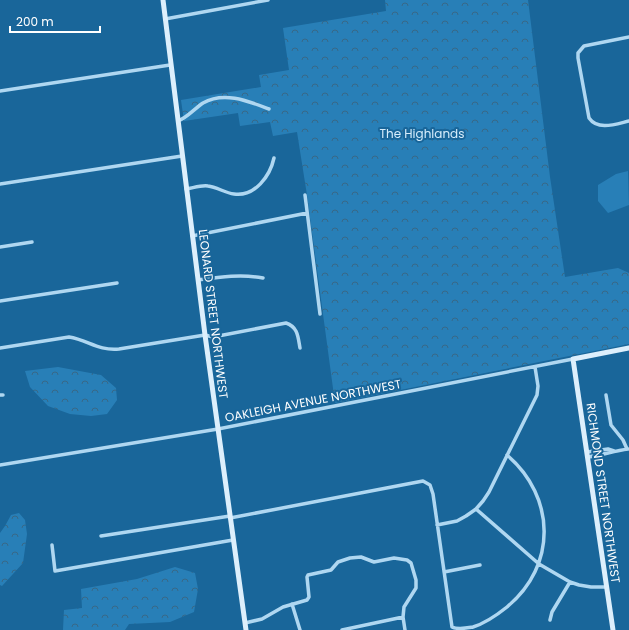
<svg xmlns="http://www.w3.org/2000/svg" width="629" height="630" font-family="Poppins,sans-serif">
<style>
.forest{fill:url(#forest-crowns)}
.garden{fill:#287fb7}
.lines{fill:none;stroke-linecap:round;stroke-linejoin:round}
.street{stroke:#afd7f1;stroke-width:3.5}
.secondary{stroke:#ddeffc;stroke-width:5}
.labels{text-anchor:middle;stroke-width:4;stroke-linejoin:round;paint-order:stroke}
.park-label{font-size:12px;fill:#d6edfc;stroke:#19669a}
.street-label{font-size:12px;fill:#fff;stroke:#19669a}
</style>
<defs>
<pattern id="forest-crowns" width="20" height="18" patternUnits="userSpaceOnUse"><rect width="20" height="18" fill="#287fb7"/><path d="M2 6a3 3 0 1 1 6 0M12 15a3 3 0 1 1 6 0" fill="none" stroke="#386887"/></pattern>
</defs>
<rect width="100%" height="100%" fill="#19669a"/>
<!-- forest -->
<path class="forest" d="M385 0H528L550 177 565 277 618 268 629 273V344L335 403 307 195 297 132 273 136 270 122 240 126 238 113 184 121 181 100 261 87 259 75 289 70 283 28 386 11Z
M58 367 101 375 116 388 117 400 107 414 91 416 70 414 48 406 30 387 25 371Z
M19 513 25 520 27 534 23 563 2 586 0 585V533L5 526 11 515Z
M175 567 195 573 198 589 194 612 170 622 129 624 125 630H63L64 610 82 608 81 589 137 579Z"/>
<!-- garden -->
<path class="garden" d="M628 171 629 205 608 213 598 201V185L616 174Z"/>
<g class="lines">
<!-- street -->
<path class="street" d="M165 19 268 0
M629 37 584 46 578 53V58L589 118C598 131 616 124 629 121
M0 91 170 65
M178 121C188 117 194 109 203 103 224 91 248 101 269 109
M0 184 182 156
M186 189C193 188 201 185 208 186 217 187 225 193 234 194 255 197 270 176 274 158
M305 195 320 314
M192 236 307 213
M0 247 32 242
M198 280C220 277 241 274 263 278
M0 301 117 283
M0 348 69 337C88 340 98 351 119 349L205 335 213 337 286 323C298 327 298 337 300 348
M0 395H3
M606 395 611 425 623 440 627 449
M587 452 608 449 614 451
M588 457C602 455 614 451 628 449
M0 465 218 429 573 359
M476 509 539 564 570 582 579 585 591 587H607
M230 518 423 481 430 485 433 494 452 627C458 630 467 628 473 627 486 623 497 615 507 607 557 566 556 497 507 455
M437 525 457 521 466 516 476 509 483 501 489 492 537 395 538 386 535 367
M101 536 230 516
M52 545 55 571 233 540
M444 572 480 565
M292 604 300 630
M550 620 552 612 570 582
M245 623 262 619 283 607 307 600 309 597 307 577 308 575 331 570 338 562 350 558 361 557 374 562 394 558 407 560 411 563 416 580V588L404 607 403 617 405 630
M342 630 403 617"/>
<!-- secondary -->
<path class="secondary" d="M163 0 205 335 246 630
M613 630 573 359 629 348"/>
</g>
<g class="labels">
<!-- park labels -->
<g class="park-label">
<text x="422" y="138">The Highlands</text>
</g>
<!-- street labels -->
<g class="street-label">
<text transform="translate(213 314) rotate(83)" y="4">LEONARD STREET NORTHWEST</text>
<text transform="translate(313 401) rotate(-11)" y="4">OAKLEIGH AVENUE NORTHWEST</text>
<text transform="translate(603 493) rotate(82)" y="4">RICHMOND STREET NORTHWEST</text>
</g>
</g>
<!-- scale -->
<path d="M10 26v6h90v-6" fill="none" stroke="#ffffff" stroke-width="2"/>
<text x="16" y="26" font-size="12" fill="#ffffff" stroke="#19669a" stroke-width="3" paint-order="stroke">200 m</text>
</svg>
